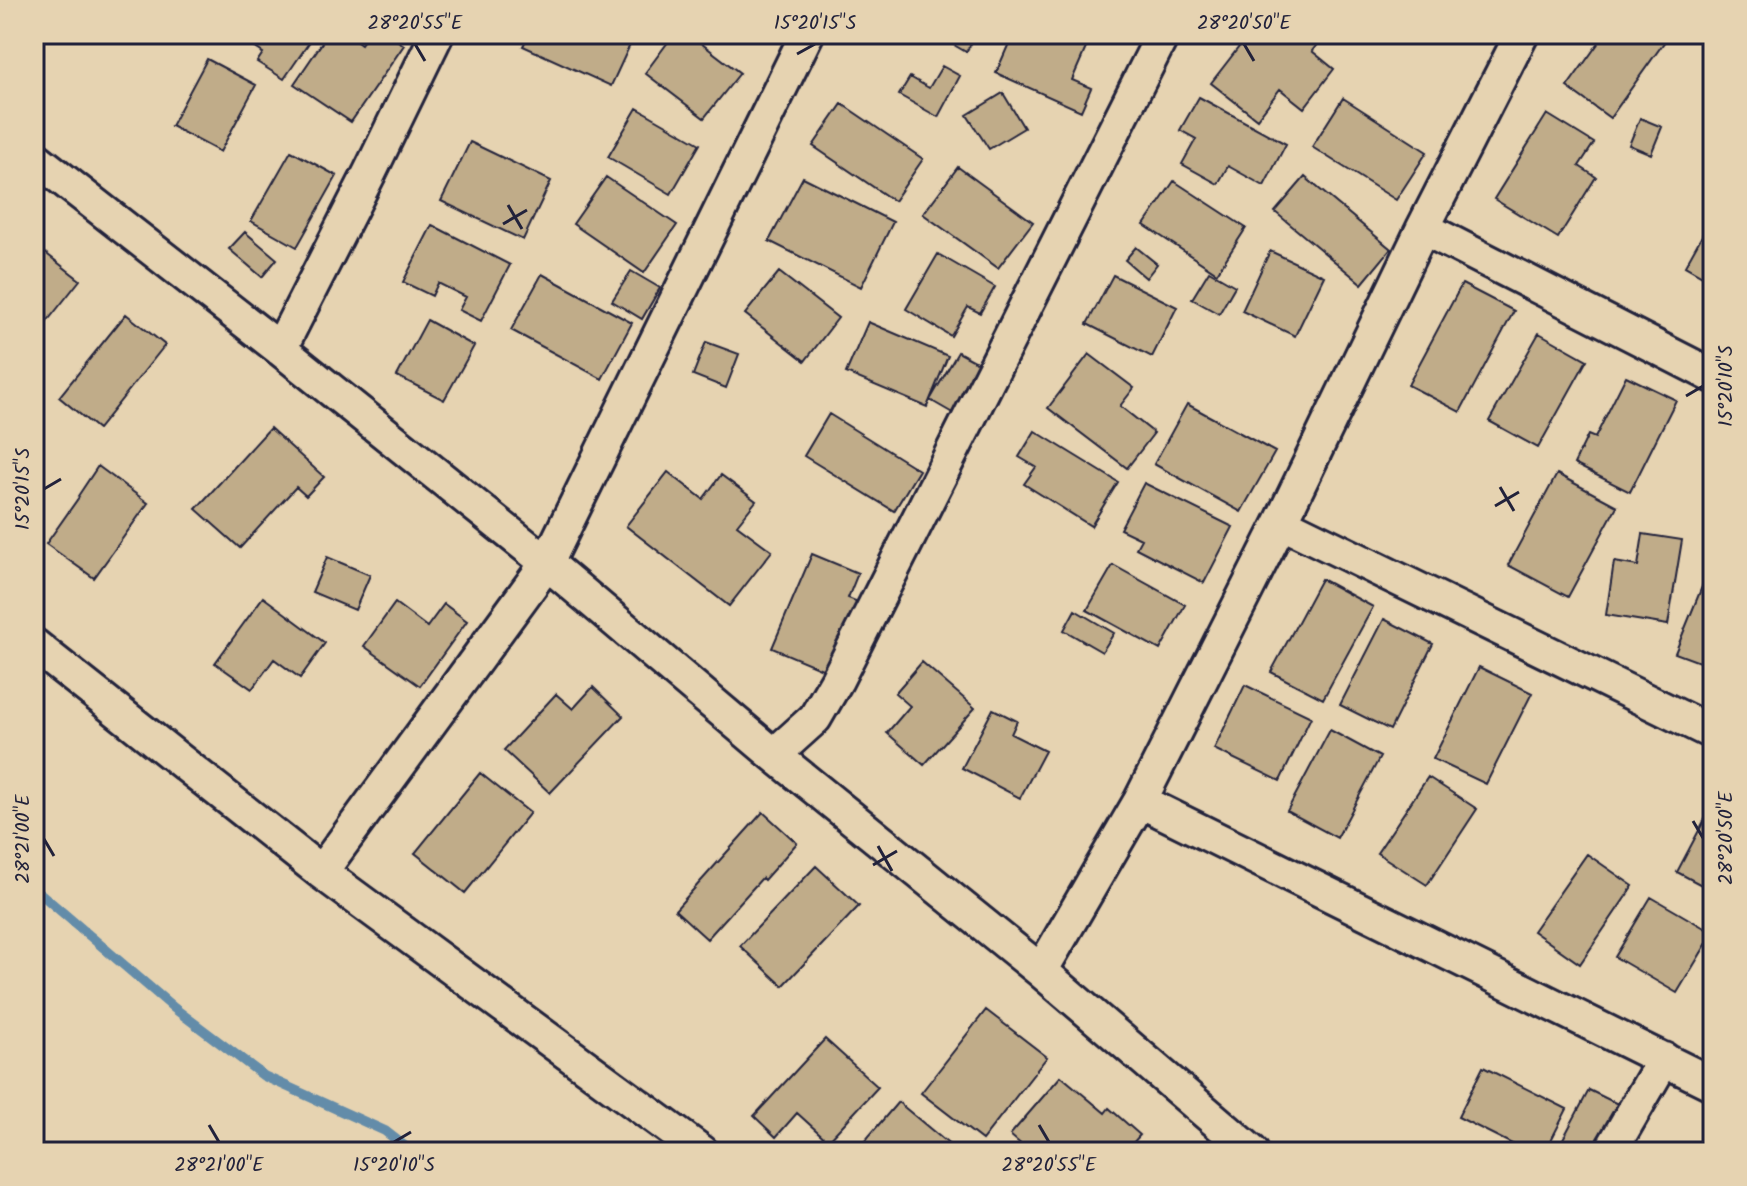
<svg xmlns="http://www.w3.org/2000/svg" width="1747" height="1186" font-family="Kalam,sans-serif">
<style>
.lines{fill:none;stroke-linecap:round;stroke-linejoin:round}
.stream{stroke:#648ca9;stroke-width:10}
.building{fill:#c0ac89;stroke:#22223b;stroke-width:2}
.minor-casing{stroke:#22223b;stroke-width:38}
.minor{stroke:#e6d3b1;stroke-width:32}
.ticks{fill:none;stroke:#22223b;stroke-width:3}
.neatline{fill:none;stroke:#22223b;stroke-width:3}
.ticks-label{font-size:20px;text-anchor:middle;fill:#22223b}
</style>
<rect width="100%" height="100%" fill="#e6d3b1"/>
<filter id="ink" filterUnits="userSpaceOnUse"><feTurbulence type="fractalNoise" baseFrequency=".0125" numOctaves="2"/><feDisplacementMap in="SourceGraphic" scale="16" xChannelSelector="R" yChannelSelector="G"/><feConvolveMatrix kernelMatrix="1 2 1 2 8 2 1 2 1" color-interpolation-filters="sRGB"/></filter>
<g filter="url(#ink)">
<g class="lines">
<!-- stream -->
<path class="stream" d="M34 888 174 1008 264 1076 385 1131 412 1152"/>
</g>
<!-- building -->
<path class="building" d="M234 34H315L284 79 257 62 263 53Z
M328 34H348L361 44 368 34H388L404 45 351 122 294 84Z
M529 34H635L611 86 523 46Z
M674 34H689L740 73 704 118 645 73Z
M935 34H977L966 52Z
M1013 34H1072L1089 41 1072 80 1091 88 1081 111 996 73Z
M1249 34H1325L1312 51 1334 69 1304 108 1280 89 1257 119 1211 83Z
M1605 34H1670L1610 118 1567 87Z
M207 59 256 85 220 152 171 126Z
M942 66 960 76 938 117 899 95 910 77 929 88Z
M1003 93 1024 128 989 149 967 115Z
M1199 97 1286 144 1264 186 1228 166 1218 184 1182 164 1196 139 1180 130Z
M1343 98 1427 152 1396 200 1312 147Z
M842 104 923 159 894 201 813 146Z
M637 108 700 144 671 194 608 157Z
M1547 114 1594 143 1579 166 1596 177 1558 238 1494 199Z
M1640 118 1662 127 1651 154 1629 145Z
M470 142 551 181 523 240 441 201Z
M291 151 337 176 297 247 251 221Z
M958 167 1033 222 998 268 923 214Z
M606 177 677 225 644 273 573 224Z
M803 177 893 222 861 287 769 241Z
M1305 177 1391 249 1362 284 1275 212Z
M1174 181 1246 228 1217 273 1144 225Z
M1713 216V282L1685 266Z
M432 225 510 265 481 321 459 310 466 297 438 283 432 296 403 282Z
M245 232 277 259 262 277 229 249Z
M1136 247 1157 264 1146 278 1125 260Z
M39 248 80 280 34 338V255Z
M1270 251 1324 276 1295 336 1242 311Z
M938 254 995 287 980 313 968 307 951 336 906 309Z
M631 271 660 288 642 319 612 301Z
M1209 271 1235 286 1219 314 1192 299Z
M779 272 838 318 805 361 745 314Z
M542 274 632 323 602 379 511 330Z
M1113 275 1177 307 1152 357 1087 324Z
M1462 284 1514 311 1460 412 1408 385Z
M126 314 165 345 98 429 59 397Z
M427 320 474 346 444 400 397 376Z
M868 322 948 356 927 407 846 373Z
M1539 333 1587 360 1538 448 1489 421Z
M706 342 739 354 726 388 693 375Z
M958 352 984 366 956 415 930 400Z
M1089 354 1134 388 1120 406 1154 433 1127 468 1048 408Z
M1626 376 1676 400 1630 492 1574 464 1588 435 1595 438Z
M1187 404 1275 452 1241 512 1154 464Z
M829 414 919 470 894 511 804 456Z
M270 428 324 477 306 496 296 487 240 548 196 509Z
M1035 431 1118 482 1091 526 1024 484 1036 467 1019 457Z
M98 466 148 503 94 578 46 544 79 497 78 496Z
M668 472 703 499 721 475 756 501 737 525 772 551 729 606 626 526Z
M1557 474 1617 506 1568 597 1508 565Z
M1144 483 1233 527 1204 583 1136 548 1141 539 1120 529Z
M1643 534 1682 540 1668 625 1606 615 1614 562 1638 566Z
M812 554 858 573 848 598 863 604 834 674 772 648Z
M327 557 370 575 355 610 312 592Z
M1113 565 1185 605 1160 650 1087 610Z
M1710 567 1713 568V667L1675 653Z
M1321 579 1373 607 1323 699 1271 672Z
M263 597 325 643 300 678 274 659 252 689 215 663Z
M395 603 427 627 444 604 467 621 420 686 364 646Z
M1075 610 1114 633 1102 652 1064 630Z
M1384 619 1433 644 1390 730 1340 705Z
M922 662 975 708 924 765 887 733 910 706 895 693Z
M1479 667 1532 693 1486 784 1433 759Z
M1245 685 1311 717 1280 781 1214 749Z
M593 687 623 716 550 793 504 750 556 694 573 709Z
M993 709 1017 721 1011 734 1045 751 1020 798 962 768Z
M1330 730 1380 757 1337 838 1287 811Z
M480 773 530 813 465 893 415 853Z
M1428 777 1477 809 1427 885 1377 853Z
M1713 804V891L1677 872Z
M763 812 797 843 764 880 762 878 707 939 675 910Z
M1587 854 1633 886 1580 964 1533 931Z
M816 866 859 906 783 986 740 946Z
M1651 897 1713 933 1677 993 1615 957Z
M986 1010 1047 1057 982 1140 921 1093Z
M825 1039 878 1087 828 1141 797 1113 776 1137 754 1116Z
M1483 1067 1567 1109 1545 1152H1528L1458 1117Z
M1061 1076 1105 1113 1109 1108 1140 1135 1125 1152H1030L1010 1135Z
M1589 1090 1624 1107 1600 1152H1556Z
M898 1102 958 1152H862L858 1149Z"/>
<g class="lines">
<defs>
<path id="minor" d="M34 157 280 349 547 563 774 755 1041 971 1252 1152
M1423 228 1713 376
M280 349 370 172 437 34
M1281 522 1713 733
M34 645 321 872 702 1152
M774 755 815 718 837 680 1163 34
M1140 801 1713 1084
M321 872 547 563 807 34
M1041 971 1140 801 1281 522 1423 228 1522 34
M1610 1152 1664 1059"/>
</defs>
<!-- minor casing -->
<use href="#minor" class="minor-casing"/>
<!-- minor -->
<use href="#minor" class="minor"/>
</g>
</g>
<!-- ticks -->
<path class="ticks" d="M415 44 425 61M1244 44 1254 61M797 54 815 44M508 205 522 229M503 224 527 210M1686 396 1703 386M1500 487 1514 511M44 489 61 479M1495 506 1519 492M1693 821 1703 838M44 839 54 856M878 846 892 871M873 865 897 851M209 1125 219 1142M1039 1125 1049 1142M394 1142 411 1132"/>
<!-- margin -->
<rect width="1747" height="1186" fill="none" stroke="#e6d3b1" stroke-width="88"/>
<rect x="44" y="44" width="1659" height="1098" class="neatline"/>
<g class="ticks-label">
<text x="415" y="29">28°20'55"E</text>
<text x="815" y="29">15°20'15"S</text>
<text x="1244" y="29">28°20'50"E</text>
<text transform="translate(1725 386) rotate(-90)" y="7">15°20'10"S</text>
<text transform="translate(22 489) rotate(-90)" y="7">15°20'15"S</text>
<text transform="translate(1725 838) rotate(-90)" y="7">28°20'50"E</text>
<text transform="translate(22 839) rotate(-90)" y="7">28°21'00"E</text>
<text x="219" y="1171">28°21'00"E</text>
<text x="394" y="1171">15°20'10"S</text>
<text x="1049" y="1171">28°20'55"E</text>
</g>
</svg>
